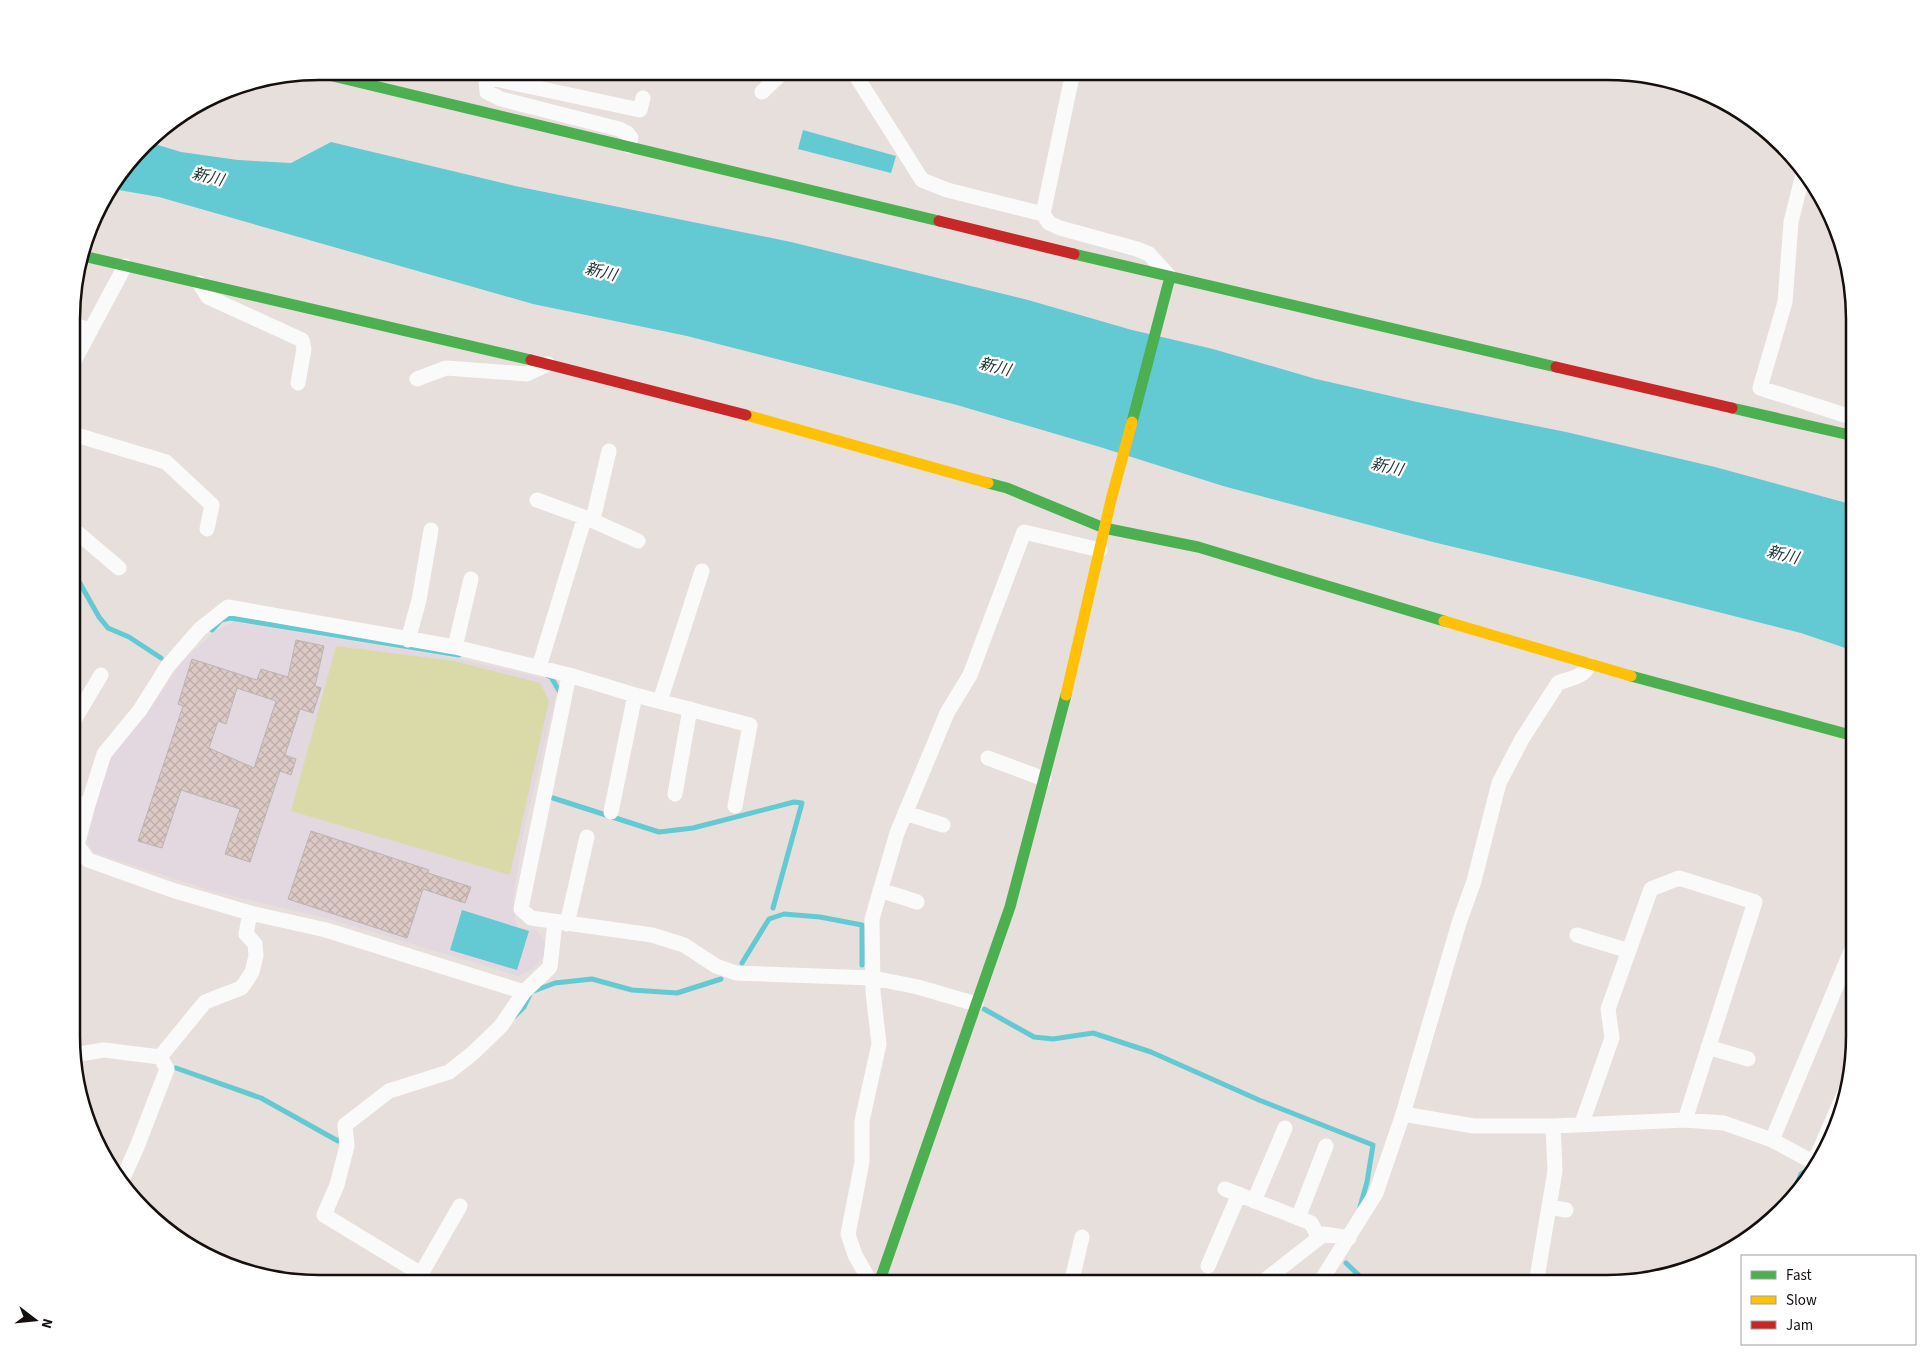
<svg xmlns="http://www.w3.org/2000/svg" width="1926" height="1355" font-family="'Source Sans 3','Noto Sans JP',sans-serif">
<style>
.education{fill:#e3d7e0}
.pitch{fill:#dadaa8}
.water{fill:#63c9d3}
.lines{fill:none;stroke-linecap:round;stroke-linejoin:round}
.stream{stroke:#63c9d3;stroke-width:5}
.building{fill:url(#building-cross-hatch);stroke:#bab4b2;fill-rule:evenodd}
.street{stroke:#fbfafa;stroke-width:15}
.fast{stroke:#4caf50;stroke-width:11}
.slow{stroke:#ffc107;stroke-width:11}
.jam{stroke:#c62828;stroke-width:11}
.labels{text-anchor:middle;stroke-width:4.5;stroke-linejoin:round;paint-order:stroke}
.water-label{font-size:16px;font-style:italic;fill:#233a3d;stroke:#fff}
.rim{fill:none;stroke:#15100e;stroke-width:2.5}
</style>
<defs>
<pattern id="building-cross-hatch" width="8" height="8" patternUnits="userSpaceOnUse" patternTransform="scale(1.25)"><rect width="8" height="8" fill="#dcc9c5"/><path d="M0 0l8 8M0 8l8-8" fill="none" stroke="#bcaca8"/></pattern>
</defs>
<rect width="100%" height="100%" fill="#e7dfdb"/>
<!-- education -->
<path class="education" d="M233 622 455 658 550 680 557 691 523 834 513 898 515 920 518 927 537 931 547 945 545 956 532 969 518 976 330 919 212 891 93 852 87 841 108 758 147 713 182 662 216 631Z"/>
<!-- pitch -->
<path class="pitch" d="M336 646 454 661 540 683 549 701 510 875 291 811Z"/>
<!-- water -->
<path class="water" d="M803 130 896 156 891 173 798 149Z
M148 142 181 152 238 160 291 163 331 142 515 186 791 242 1028 300 1132 330 1213 349 1316 379 1417 402 1566 432 1715 467 1854 505V651L1801 633 1580 577 1433 542 1223 486 1100 447 957 405 687 336 533 304 159 197 113 189Z
M462 910 529 931 517 970 450 950Z"/>
<g class="lines">
<!-- stream -->
<path class="stream" d="M73 571 99 617 108 628 129 637 161 658
M212 630 221 620 230 618 459 655
M548 676 551 677 561 694
M553 798 659 832 693 828 794 802 802 803 773 908
M742 963 769 919 784 914 820 917 862 925V965
M984 1009 1034 1037 1053 1039 1093 1033 1151 1052 1259 1100 1373 1145 1367 1182 1360 1207
M515 1016 524 1007 531 992 555 983 592 979 632 990 677 993 721 979
M176 1068 261 1098 338 1141 343 1136
M1789 1202 1801 1174 1813 1167
M1346 1263 1368 1284
M1434 1284 1437 1282 1446 1284
M1489 1284 1498 1277 1547 1284"/>
</g>
<!-- building -->
<path class="building" d="M296 640 324 646 315 686 321 688 313 713 300 709 285 755 296 759 291 775 280 771 250 862 225 854 240 809 181 790 162 848 138 841 183 706 178 704 192 659 257 680 261 669 288 677ZM237 688 276 701 254 768 209 748 218 721 226 724Z
M311 831 429 870 428 873 471 887 465 903 423 889 407 938 288 899Z"/>
<g class="lines">
<!-- street -->
<path class="street" d="M488 71 486 77 487 92 501 99 619 129 627 133 631 138 629 146
M853 71 922 180 947 190 1043 214
M1073 72 1043 214 1049 223 1060 228 1137 249 1149 254 1169 276
M486 77 640 110 643 98
M762 92 784 71
M1803 174 1791 222 1785 302 1760 388 1854 418
M199 283 208 297 302 340 304 349 298 383
M73 325 91 330
M73 363 125 266
M417 379 446 368 527 374 548 364
M73 434 166 462 212 505 207 529
M537 500 589 519 638 541
M73 531 79 534 119 568
M408 640 419 600 431 530
M455 647 471 579
M539 667 583 523 594 515 609 451
M569 675 635 695 750 725 735 806
M660 701 702 571
M73 722 101 675
M988 758 1044 779
M675 794 690 709
M73 800 87 808 104 754 140 710 167 667 200 629 228 607 455 647 569 675 521 909 531 918 652 935 684 945 716 966 736 973 873 978 918 987 976 1004
M87 808 77 845 88 860 172 890 250 913 326 930 524 992 550 967 555 922
M611 812 635 695
M905 813 943 825
M880 890 917 902
M567 924 587 837
M1577 935 1629 951
M1708 1047 1748 1059
M73 1055 104 1050 160 1057 167 1069 137 1147 122 1180
M160 1057 205 1002 241 988 245 983 252 972 256 956 255 944 246 934 250 913
M1403 1114 1474 1126H1553L1685 1120 1724 1123 1772 1140 1811 1161 1814 1167
M1582 1123 1612 1038 1608 1009 1651 889 1679 878 1755 902 1685 1120
M1772 1140 1854 944
M1811 1161 1818 1154 1847 1087
M1225 1189 1311 1223 1319 1238
M1254 1201 1285 1128
M460 1206 421 1274 324 1215 337 1185 347 1146 345 1125 389 1091 449 1072 473 1053 501 1026 524 992
M1549 1207 1566 1210
M1298 1218 1326 1146
M1208 1266 1239 1194
M1538 1272 1555 1171 1553 1126
M871 1283 855 1255 848 1234 862 1162V1121L879 1044 873 992 872 919 897 833 947 713 970 675 1024 532 1100 550
M1071 1284 1082 1237
M1260 1284 1324 1234 1349 1238
M1319 1284 1376 1193 1403 1114 1459 923 1474 881 1499 783 1522 739 1558 683C1570 678 1583 678 1589 665"/>
<!-- fast -->
<path class="fast" d="M316 72 939 221
M1074 254 1556 367
M83 256 531 360
M1732 408 1854 436
M1132 422 1170 277
M988 483 1007 488 1104 528 1198 547 1444 621
M1631 676 1854 736
M879 1283 1010 907 1066 695"/>
<!-- slow -->
<path class="slow" d="M746 415 988 483
M1444 621 1631 676
M1066 695 1111 500 1132 422"/>
<!-- jam -->
<path class="jam" d="M939 221 1074 254
M531 360 746 415
M1556 367 1732 408"/>
</g>
<g class="labels">
<!-- water labels -->
<g class="water-label">
<text transform="translate(208 176) rotate(14)" y="6">新川</text>
<text transform="translate(601 271) rotate(14)" y="6">新川</text>
<text transform="translate(995 366) rotate(14)" y="6">新川</text>
<text transform="translate(1387 466) rotate(13)" y="6">新川</text>
<text transform="translate(1783 554) rotate(14)" y="6">新川</text>
</g>
</g>
<!-- crop -->
<path d="M0 0H1926V1355H0ZM319 80H1607A239 239 0 0 1 1846 319V1036A239 239 0 0 1 1607 1275H319A239 239 0 0 1 80 1036V319A239 239 0 0 1 319 80Z" fill="#fff" fill-rule="evenodd"/>
<path class="rim" d="M319 80H1607A239 239 0 0 1 1846 319V1036A239 239 0 0 1 1607 1275H319A239 239 0 0 1 80 1036V319A239 239 0 0 1 319 80Z"/>
<!-- legend -->
<rect x="1741" y="1255" width="175" height="90" fill="#ffffff" stroke="#a19f9f"/>
<rect x="1751" y="1271" width="25" height="8" fill="#4caf50" stroke="#a19f9f"/>
<text x="1786" y="1280" font-size="15" fill="#15100e">Fast</text>
<rect x="1751" y="1296" width="25" height="8" fill="#ffc107" stroke="#a19f9f"/>
<text x="1786" y="1305" font-size="15" fill="#15100e">Slow</text>
<rect x="1751" y="1321" width="25" height="8" fill="#c62828" stroke="#a19f9f"/>
<text x="1786" y="1330" font-size="15" fill="#15100e">Jam</text>
<!-- north arrow -->
<g transform="translate(35 1320) rotate(106)" stroke="#ffffff" stroke-width="4" paint-order="stroke">
<path d="M0-4L9 19L0 12L-9 19Z" fill="#15100e"/>
<text y="-8" font-size="14" font-weight="bold" text-anchor="middle" fill="#15100e">N</text>
</g>
</svg>
